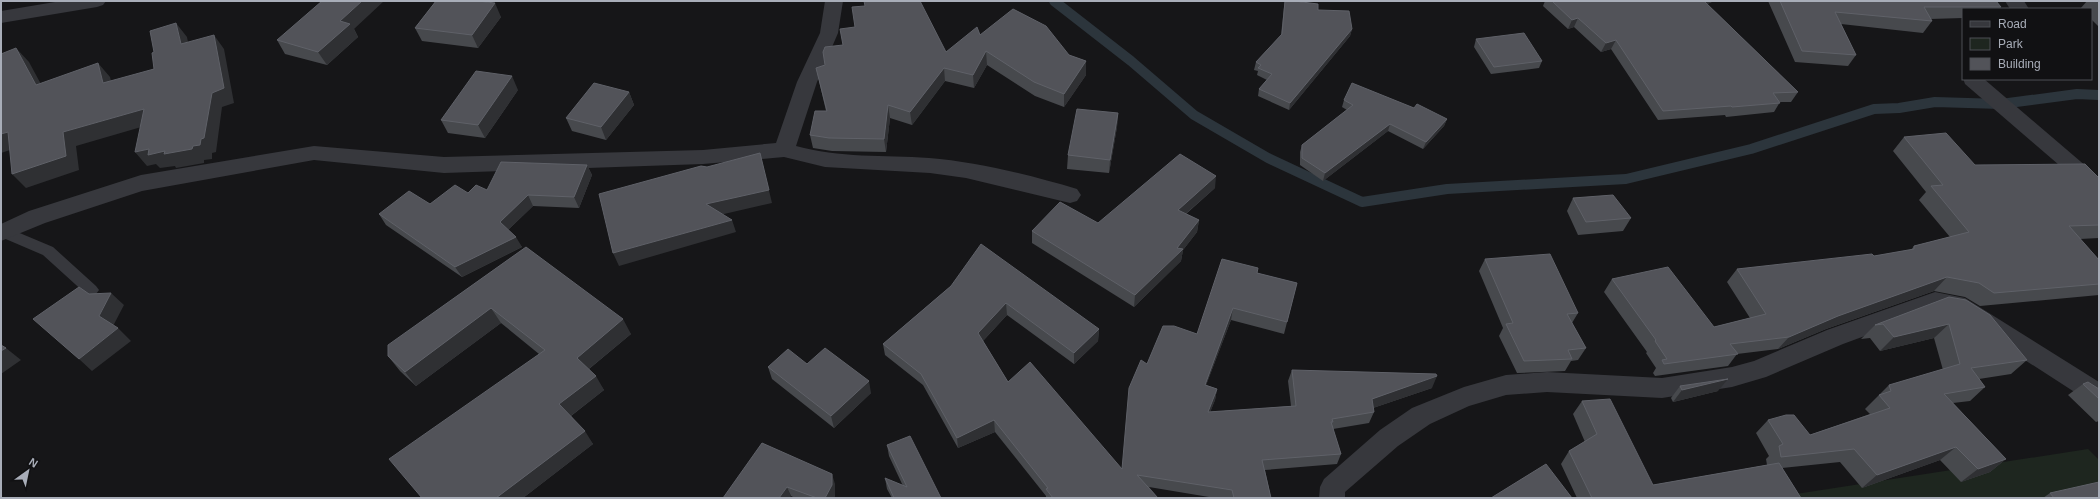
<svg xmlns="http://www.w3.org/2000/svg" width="2100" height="499" font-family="Helvetica,sans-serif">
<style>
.green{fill:#1e261f}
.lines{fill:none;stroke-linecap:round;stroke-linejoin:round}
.stream{stroke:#2c353c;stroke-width:10}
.service{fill:#37383d;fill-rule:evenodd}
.minor{fill:#37383d;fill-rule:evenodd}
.wall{fill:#47494d}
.shaded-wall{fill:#2f3033}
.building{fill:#525359;stroke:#5f6168}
</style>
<rect width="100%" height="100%" fill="#161618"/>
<!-- green -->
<path class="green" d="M2088 449 2099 460V498H1770Z"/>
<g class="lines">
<!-- stream -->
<path class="stream" d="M1054 1 1131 61 1194 115 1268 158 1362 202 1447 189 1626 179 1751 149 1874 109 1899 108 1935 102 2001 104 2077 94 2099 95"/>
<!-- service -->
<path class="service" d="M3 226 53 247 96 286 99 290 96 294 91 296 86 294 43 255 1 237V227Z"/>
<!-- minor -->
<path class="minor" d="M61 1H106L103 5 97 7 1 23V11Z
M825 1H843L838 33 817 82 796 146C839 158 884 155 929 158 978 162 1030 175 1077 189L1081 195 1077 201 1070 203 966 178 930 173 825 167 784 157 703 164 444 173 314 160 142 191 45 223 1 241V224L29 211 141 175 314 146 444 157 703 150 776 143 797 82 820 33Z
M2005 1H2024L2029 9H2010Z
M1963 78 1984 79 2087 167 2099 178V199L2092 197 2073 177 1965 84Z
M1935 292 1965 298 2099 382V405L2090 402 1952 313 1935 310 1843 344 1766 377 1732 387 1662 398 1547 392 1506 395 1469 406 1430 424 1398 446 1345 492V498H1319L1320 487 1324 479 1380 430 1412 408 1464 387 1506 375 1547 372 1662 378 1732 367 1754 361 1827 330Z"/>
</g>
<!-- wall -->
<path class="wall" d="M436 1H481L501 17 478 48 422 41 415 28Z
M1285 1 1318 10 1352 29 1350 36 1289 110 1258 96 1259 89 1267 80 1257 75 1258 71 1254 70 1256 62 1281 35 1284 7Z
M1545 1H1714L1707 4 1798 92 1791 102H1780L1774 112 1726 117 1725 115 1658 120 1611 49 1601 52 1574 27 1568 29 1543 6Z
M1768 1H1996L2001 7 1999 9H1963V18L1930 19 1932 21 1923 33 1841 24 1856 55 1848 66 1795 62Z
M2087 1H2099V27L2091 19V9H2080Z
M354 29 358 37 327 65 285 54 277 40Z
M980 35 1069 55 1086 61V75L1064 107 1035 96 987 65 974 88 945 81 912 125 890 118 886 152 832 151 813 148 810 135 826 111 816 68 946 52Z
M1476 39 1542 61 1539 68 1491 74 1474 47Z
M518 90 485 138 448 133 441 120Z
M629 92 634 105 606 140 572 131 566 118Z
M1344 100 1414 108 1447 119 1444 126 1423 149 1388 131 1323 181 1300 165V152L1302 145 1347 110 1342 107Z
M1118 113 1117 127 1109 173 1067 169 1068 155Z
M1904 137 1975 165 2099 178V238L2080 239 2099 260V295L1980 306 1965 297 1934 291 1826 329 1778 349 1737 354 1728 366 1655 376 1653 373 1656 368 1646 353 1647 352 1604 292 1612 279 1714 327 1750 318 1727 282 1737 269 1874 256 1911 250 1914 246 1950 237 1919 200 1926 192 1893 151Z
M587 165 592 175 579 208 533 206 508 230 522 247 462 277 386 225 379 214 430 204 468 193 487 190Z
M1215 188 1186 214 1199 220 1197 232 1183 250 1181 261 1134 307 1032 243V231L1098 223Z
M1573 198 1631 218 1623 231 1578 235 1567 211Z
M526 247 631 334 589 369 604 390 571 416 593 444 523 498H422L539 354 501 323 416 386 400 371 388 356Z
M1485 259 1578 313 1572 323 1586 348 1578 360 1571 361 1565 371 1517 373 1499 336 1503 328 1479 271Z
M1257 273 1297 283 1284 334 1231 320 1206 385 1217 389 1215 400 1210 412 1291 406 1288 381 1292 370 1432 388 1373 408 1374 412 1369 423 1333 429 1341 454 1337 464 1265 470 1271 498H1215L1149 487 1158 498H1046V496L995 432 958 448 923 385 885 355 883 344 951 286 1099 329 1098 341 1074 364 1007 315 983 341 1008 382 1122 469 1147 364 1197 334Z
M1949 297 2027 360 2011 374 1979 379 1985 387 1970 401 1953 403 2006 459 1990 472 1961 482 1940 460 1862 488 1840 462 1782 468 1801 498H1577L1561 464 1569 451 1585 442 1573 414 1582 401 1653 485 1767 465 1766 459 1769 456 1756 433 1768 420 1810 435 1870 414 1865 409 1889 385 1943 370 1934 338 1880 351 1870 338 1861 339 1875 325Z
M807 364 871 393 834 428 772 379 768 367Z
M2083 384 2099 389V421L2096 422 2068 395Z
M1680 386 1718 391 1673 402 1671 398Z
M762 443 835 484V495L834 498H795L791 496Z
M887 445 941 498H892L887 489 885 478 903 486 889 456Z
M2050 493 2099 498H2043Z"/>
<!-- shaded-wall -->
<path class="shaded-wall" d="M362 1H384L354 29 358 37 327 65 318 52 340 21Z
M1701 1H1714L1697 9Z
M495 3 501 17 478 48 472 35Z
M1578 18 1574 27 1568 29 1572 20Z
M176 23 187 37 191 58 181 44Z
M1352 29 1350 36 1289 110 1290 103Z
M214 35 224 49 234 103 222 107 216 152 212 153V159L204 160V163L176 168 175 166 160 168 156 164 147 166 135 152 149 149 193 146 201 139Z
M1616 40 1611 49 1601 52 1606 43Z
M16 48 29 62 49 99 36 85Z
M986 51 987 65 974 88 973 75Z
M1086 61V75L1064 107V94Z
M98 63 110 77 115 97 103 83Z
M944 68 945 81 912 125 910 112Z
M512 76 518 90 485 138 478 125Z
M629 92 634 105 606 140 601 127Z
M888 105 890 118 886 152 884 139Z
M144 109 155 123 76 146 79 170 26 188 12 174 63 132Z
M1118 113 1117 127 1109 173 1110 160Z
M1447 119 1444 126 1423 149 1426 142Z
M1390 124 1388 131 1323 181 1325 173Z
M8 132 22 146 1 153V134Z
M760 153 772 203 711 217 706 204Z
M587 165 592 175 579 208 574 197Z
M1216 176 1215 188 1176 222 1178 210Z
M528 195 533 206 506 232 500 222Z
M732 220 736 232 619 266 613 253Z
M1199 220 1197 232 1183 250 1181 261 1134 307 1135 295 1177 248Z
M516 237 522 247 462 277 455 267Z
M1947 277 1934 291 1826 329 1778 349 1789 337 1838 316Z
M111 293 124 305 112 328 99 316Z
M1006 303 1007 315 979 345 978 333Z
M491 308 501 323 416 386 405 372Z
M1233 308 1231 320 1202 396 1205 385Z
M623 319 631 334 585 372 577 358Z
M1949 324 1934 338 1880 351 1894 337Z
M118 328 131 341 92 371 79 359Z
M1099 329 1098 341 1074 364V353Z
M6 348 21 360 1 374V351Z
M596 376 604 390 568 418 559 404Z
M1437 376 1432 388 1367 410 1372 399Z
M1728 379 1718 391 1673 402 1682 390Z
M869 381 871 393 834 428 831 416Z
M1217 389 1215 400 1206 423 1208 412Z
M994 420 995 432 958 448 957 438Z
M585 431 593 444 523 498H496Z
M1956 447 1940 460 1862 488 1877 475Z
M2006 459 1990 472 1961 482 1978 469Z
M832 474 835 484V495L834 498H825Z
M787 487 791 496 790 498H779Z"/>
<!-- building -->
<path class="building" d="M322 1H362L340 21 350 24 318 52 277 40Z
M436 1H478L495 3 472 35 415 28Z
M864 1H920L946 52 977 27 980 35 1013 9 1046 26 1069 55 1086 61 1064 94 1034 82 986 51 973 75 944 68 910 112 888 105 884 139 829 138 810 135 815 111H827L816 68 825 65 823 52 825 47 843 45 840 29 855 27 852 7 865 6Z
M1285 1H1294L1318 4V10L1349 11 1352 29 1290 103 1259 89 1272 74 1258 68 1261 65 1256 62 1282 34Z
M1552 1H1704L1798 92 1773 93 1780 103 1732 107 1731 106 1663 111 1616 40 1606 43 1578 18 1572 20Z
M1780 1H1996L2001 7H1924L1932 21 1835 12 1856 55 1802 51Z
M176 23 181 44 214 35 224 88 212 93 204 138 201 139 200 145 193 146 192 149 164 154 165 151 148 155 149 149 135 152 144 109 63 132 66 156 12 174 8 132 1 134V54L16 48 36 85 98 63 103 83 154 69 152 53 154 52 150 31Z
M1524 33 1542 61 1494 67 1476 39Z
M476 71 512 76 478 125 441 120Z
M594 83 629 92 601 127 566 118Z
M1352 83 1414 108 1417 104 1447 119 1426 142 1390 124 1325 173 1302 158V145L1353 105 1344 100Z
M1077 109 1118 113 1110 160 1068 155Z
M1946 133 1975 165 2085 164 2099 178V225L2069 226 2099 260V284L1994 293 1979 283 1947 277 1838 316 1789 337 1730 344 1738 354 1664 364 1662 360 1667 359 1655 341 1656 340 1612 279 1668 267 1714 327 1766 314 1737 269 1872 254 1874 256 1914 249V246L1969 232 1931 186 1943 185 1904 137Z
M760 153 769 190 706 204 732 220 613 253 599 194 701 166 707 167Z
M1180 154 1216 176 1178 210 1199 220 1177 248 1183 249 1135 295 1032 231 1060 202 1098 223Z
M501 162 587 165 574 197 528 195 500 222 516 237 455 267 379 214 409 191 430 204 455 185 468 193 476 185 487 190Z
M1613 195 1631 218 1586 222 1573 198Z
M981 244 1099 329 1074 353 1006 303 978 333 1008 382 1030 362 1122 469 1129 388 1141 360 1147 364 1163 326H1174L1197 334 1222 259 1258 268 1257 273 1297 283 1287 322 1233 308 1205 385 1217 389 1208 412 1296 406 1292 370 1436 374 1437 376 1372 399 1374 412 1332 419 1333 422H1331L1341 454 1262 460 1271 498H1234L1232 490 1137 475 1158 498H1053L1046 489 1048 488 994 420 957 438 921 374 883 344 951 286Z
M526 247 623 319 577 358 596 376 559 404 585 431 496 498H422L389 459 545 350 491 308 405 372 388 356V345Z
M1550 254 1578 313 1567 314 1586 348 1568 350 1572 359 1524 361 1506 324 1513 323 1485 259Z
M79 287 89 294 111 293 99 316 118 328 79 359 33 319Z
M1949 297 1966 300 1990 315 2027 360 1971 368 1985 387 1944 394 2006 459 1978 469 1956 447 1877 475 1854 449 1781 457 1779 446 1783 444 1768 420 1786 415H1794L1810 435 1890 408 1879 395 1891 391 1889 385 1960 364 1949 324 1894 337 1883 324 1875 325Z
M1 345 6 348 1 351Z
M825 348 869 381 831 416 768 367 788 349 807 364Z
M1728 379 1682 390 1680 386Z
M2088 382 2099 389V399L2083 384Z
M1610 399 1653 485 1779 463 1801 498H1592L1569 451 1597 434 1582 401Z
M910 436 941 498H894L885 478 907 487 887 445Z
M762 443 832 474V485L825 498H817L787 487 779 498H723Z
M1546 464 1572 498H1491Z
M2099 482V498H2054L2050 493Z"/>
<!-- border -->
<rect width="2100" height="499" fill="none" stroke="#a8adb8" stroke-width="4"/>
<!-- legend -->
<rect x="1962" y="8" width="130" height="72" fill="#111113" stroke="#4d4f55"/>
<rect x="1970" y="21" width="20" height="6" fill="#37383d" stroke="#4d4f55"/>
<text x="1998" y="28" font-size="12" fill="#a8adb8">Road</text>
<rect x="1970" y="38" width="20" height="12" fill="#1e261f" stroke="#4d4f55"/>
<text x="1998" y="48" font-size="12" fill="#a8adb8">Park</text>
<rect x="1970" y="58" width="20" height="12" fill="#525359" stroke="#4d4f55"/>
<text x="1998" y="68" font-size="12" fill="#a8adb8">Building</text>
<!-- north arrow -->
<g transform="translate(28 471) rotate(33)" stroke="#111113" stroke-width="3" paint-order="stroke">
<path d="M0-3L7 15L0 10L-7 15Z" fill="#a8adb8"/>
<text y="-6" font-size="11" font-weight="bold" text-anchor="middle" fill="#a8adb8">N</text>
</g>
</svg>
